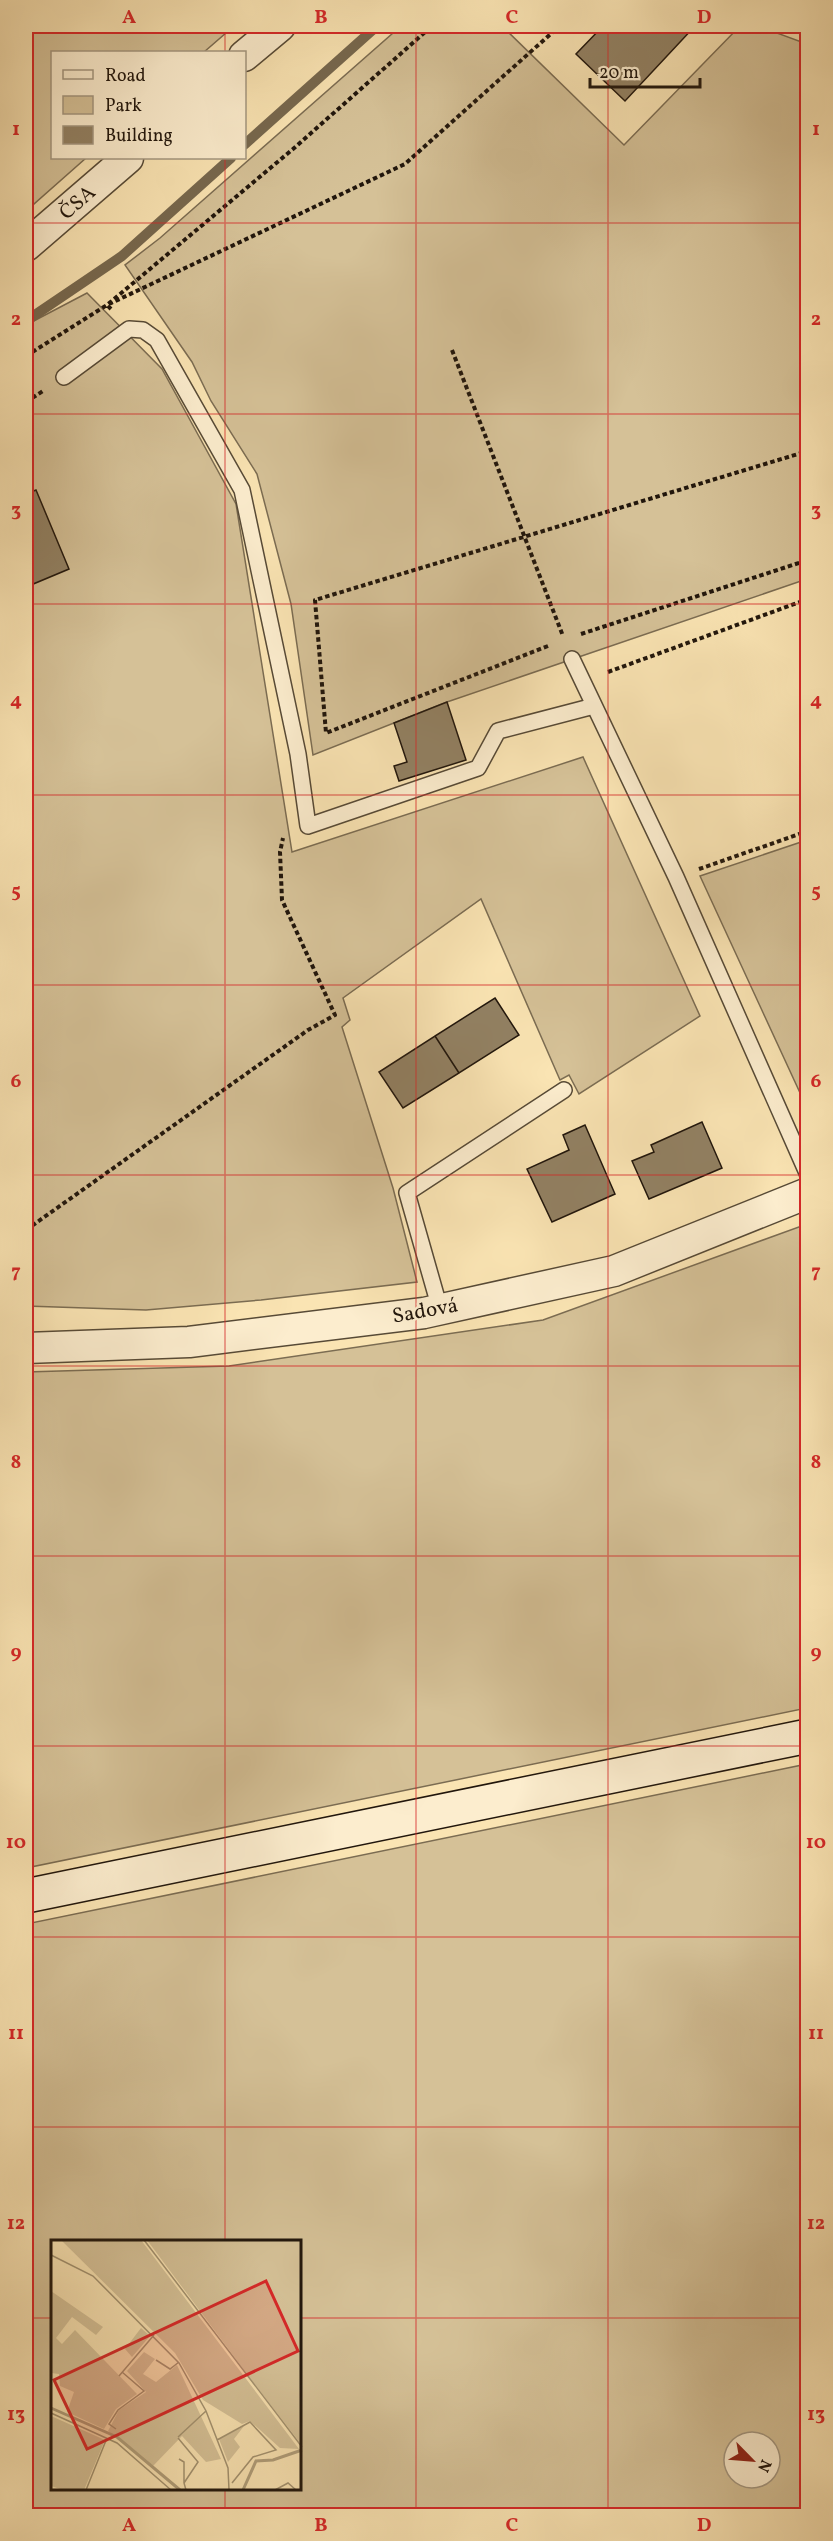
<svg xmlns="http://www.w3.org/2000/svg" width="833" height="2541" font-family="Vollkorn,serif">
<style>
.green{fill:#d5c197;stroke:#7b6c52;stroke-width:1.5;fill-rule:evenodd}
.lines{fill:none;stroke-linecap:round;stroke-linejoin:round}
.stream{stroke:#77684e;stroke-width:10}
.building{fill:#928163;stroke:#21160c;stroke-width:1.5}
.service-casing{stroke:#574a36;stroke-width:18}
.minor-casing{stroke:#574a36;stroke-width:33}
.secondary-casing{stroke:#21160c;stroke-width:36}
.path{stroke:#21160c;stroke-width:4;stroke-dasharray:4.5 3;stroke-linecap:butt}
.service{stroke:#fcedce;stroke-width:15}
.minor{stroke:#fcedce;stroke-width:30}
.secondary{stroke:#fcedce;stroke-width:33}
.grid{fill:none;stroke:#d62828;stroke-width:1.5;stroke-opacity:0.55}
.labels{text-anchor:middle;stroke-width:4.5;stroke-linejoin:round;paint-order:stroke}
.street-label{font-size:21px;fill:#21160c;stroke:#fcedce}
.inset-river{fill:none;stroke:#b09e7a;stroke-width:3}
.inset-road{fill:none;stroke:#a39270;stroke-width:1.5}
.view{fill:#d62828;fill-opacity:0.15;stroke:#d62828;stroke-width:3}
.inset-edge{fill:none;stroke:#21160c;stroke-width:3}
.neatline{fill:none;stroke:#d62828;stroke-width:2}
.grid-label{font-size:20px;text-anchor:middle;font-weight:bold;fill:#d62828}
</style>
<rect width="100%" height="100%" fill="#fae4b3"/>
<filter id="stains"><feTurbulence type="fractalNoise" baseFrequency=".00333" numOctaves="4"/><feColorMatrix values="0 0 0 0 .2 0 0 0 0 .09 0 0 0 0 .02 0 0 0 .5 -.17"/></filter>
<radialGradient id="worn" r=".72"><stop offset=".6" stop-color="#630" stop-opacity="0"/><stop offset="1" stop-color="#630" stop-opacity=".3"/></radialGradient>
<!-- green -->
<path class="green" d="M26 26H234L204 52H52V158H86L26 211Z
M401 26H502L624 145 740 26H758L807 44V579L447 702 313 755 291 604 257 474 211 401 192 362 125 265 160 238Z
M87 293 162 369 236 504 292 852 583 757 700 1016 579 1094 569 1075 560 1080 481 899 343 998 350 1020 342 1027 393 1188 417 1282 261 1300 146 1310 26 1306V325Z
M807 840H808L807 1108 700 876Z
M807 1224V1708L26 1868V1372L229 1366 543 1320Z
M807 1764V2515H26V1924ZM52 2241H300V2488H52ZM734 2442H770V2478H734Z"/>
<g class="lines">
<!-- stream -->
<path class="stream" d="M244 145 377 26
M26 321 122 256 231 158"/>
</g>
<!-- building -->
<path class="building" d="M603 26H695L625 101 576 54Z
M36 490 69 569 26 587V494Z
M447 702 466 760 399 781 394 766 407 762 394 723Z
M495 998 519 1035 459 1073 435 1036Z
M435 1036 459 1073 403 1108 379 1072Z
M702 1122 722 1168 649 1199 632 1161 654 1152 651 1145Z
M585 1125 615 1194 552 1222 527 1169 569 1150 563 1135Z"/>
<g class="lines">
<defs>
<path id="service" d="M64 377 129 329 143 330 157 340 242 490 298 754 308 826 478 768 498 731 594 706
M572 659 676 877 808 1175
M440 1309 407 1193 564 1090"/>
<path id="minor" d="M244 56 280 26
M26 246 128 158
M26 1348 189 1342 424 1313 614 1271 808 1193"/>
<path id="secondary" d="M26 1896 808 1736"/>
</defs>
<!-- service casing -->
<use href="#service" class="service-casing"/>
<!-- minor casing -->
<use href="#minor" class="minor-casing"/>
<!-- secondary casing -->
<use href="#secondary" class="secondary-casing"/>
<!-- path -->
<path class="path" d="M111 309 107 305 405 164 555 30
M452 350 563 636
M26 356 107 305 293 149 432 26
M26 402 43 391
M804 452 808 463
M581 634 808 560
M548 646 326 733 315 600 808 451
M608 672 808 599
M699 869 808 831
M26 1230 308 1030 335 1015 282 900 280 852 283 838"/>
<!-- service -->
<use href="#service" class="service"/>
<!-- minor -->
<use href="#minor" class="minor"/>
<!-- secondary -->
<use href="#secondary" class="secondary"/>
</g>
<!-- grid -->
<path class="grid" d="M225 26V52M416 26V2516M608 26V2516M225 158V2241M26 223H808M26 414H808M26 604H808M26 795H808M26 985H808M26 1175H808M26 1366H808M26 1556H808M26 1746H808M26 1937H808M26 2127H808M26 2318H52M300 2318H808M225 2488V2516"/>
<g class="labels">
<!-- street labels -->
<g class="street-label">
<text transform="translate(77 202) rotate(-41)" y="7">ČSA</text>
<text transform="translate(425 1310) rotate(-10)" y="7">Sadová</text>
</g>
</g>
<!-- overview -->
<g transform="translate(51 2240)">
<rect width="250" height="250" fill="#fae4b3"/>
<path d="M10 0H90L248 209 229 208 199 181 191 184 152 160 124 113ZM96 0H250V204L205 146ZM0 51 52 87 45 95 21 77 5 98 11 104 24 90 86 154 65 169 53 189 16 172 23 152 9 146 8 134 0 133ZM90 88 99 96 81 117 74 109ZM93 112 104 119 92 134 105 142 126 125 170 219 155 222 131 196 102 226 57 191 68 170 95 152 76 131ZM0 176 54 200 33 250H12L0 246ZM193 186 183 199 189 207 177 222 168 199Z" fill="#d5c197"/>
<path class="inset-river" d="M0 168 66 197 129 250M192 250 205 221 222 220 251 210"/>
<path class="inset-road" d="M93 0 251 207M0 15 42 36 128 123 155 171 177 228 178 250M105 120 119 129 128 122M68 136 103 95M0 173 66 203 120 250M65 189 58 184 67 170 93 151 71 132M127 197 155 171M127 198 147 222 133 243 135 250M166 200 199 182 225 210 202 217 181 243M128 219 133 222V243M35 250 56 198M224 250 237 243 245 250"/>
<path class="view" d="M215 41 247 111 36 209 3 140Z"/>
<rect width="250" height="250" class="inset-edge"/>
</g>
<!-- margin -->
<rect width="833" height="2541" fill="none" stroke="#fae4b3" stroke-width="66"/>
<!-- legend -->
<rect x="51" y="51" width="195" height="108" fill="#fcedce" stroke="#a49780" stroke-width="1.5"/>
<rect x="63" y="70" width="30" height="9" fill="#fcedce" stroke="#a49780" stroke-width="1.5"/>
<text x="105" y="81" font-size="18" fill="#21160c">Road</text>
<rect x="63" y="96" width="30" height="18" fill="#d5c197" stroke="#a49780" stroke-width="1.5"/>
<text x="105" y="111" font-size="18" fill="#21160c">Park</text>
<rect x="63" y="126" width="30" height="18" fill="#928163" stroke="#a49780" stroke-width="1.5"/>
<text x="105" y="141" font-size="18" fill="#21160c">Building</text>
<!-- north arrow -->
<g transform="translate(752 2460) rotate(115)"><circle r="28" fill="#fcedce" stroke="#a49780" stroke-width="1.5"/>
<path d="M0-4.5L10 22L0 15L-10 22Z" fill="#8f2418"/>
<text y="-9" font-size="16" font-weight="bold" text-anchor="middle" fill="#21160c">N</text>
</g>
<!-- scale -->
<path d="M590 78v9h110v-9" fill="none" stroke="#21160c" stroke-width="3"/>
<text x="599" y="78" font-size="18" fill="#21160c" stroke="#fcedce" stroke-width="4.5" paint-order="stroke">20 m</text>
<rect x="33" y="33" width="767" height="2475" class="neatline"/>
<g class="grid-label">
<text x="129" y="23">A</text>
<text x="321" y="23">B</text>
<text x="512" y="23">C</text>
<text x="704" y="23">D</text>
<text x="16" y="135">1</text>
<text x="816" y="135">1</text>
<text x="16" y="325">2</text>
<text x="816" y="325">2</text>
<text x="16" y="516">3</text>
<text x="816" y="516">3</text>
<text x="16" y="706">4</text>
<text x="816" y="706">4</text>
<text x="16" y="897">5</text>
<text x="816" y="897">5</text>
<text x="16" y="1087">6</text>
<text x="816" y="1087">6</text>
<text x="16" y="1277">7</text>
<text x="816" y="1277">7</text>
<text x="16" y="1468">8</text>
<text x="816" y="1468">8</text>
<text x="16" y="1658">9</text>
<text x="816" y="1658">9</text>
<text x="16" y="1848">10</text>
<text x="816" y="1848">10</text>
<text x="16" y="2039">11</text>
<text x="816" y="2039">11</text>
<text x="16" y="2229">12</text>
<text x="816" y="2229">12</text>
<text x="16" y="2420">13</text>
<text x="816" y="2420">13</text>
<text x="129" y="2531">A</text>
<text x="321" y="2531">B</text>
<text x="512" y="2531">C</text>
<text x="704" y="2531">D</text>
</g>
<rect width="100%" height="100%" filter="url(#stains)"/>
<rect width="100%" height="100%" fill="url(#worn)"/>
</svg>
